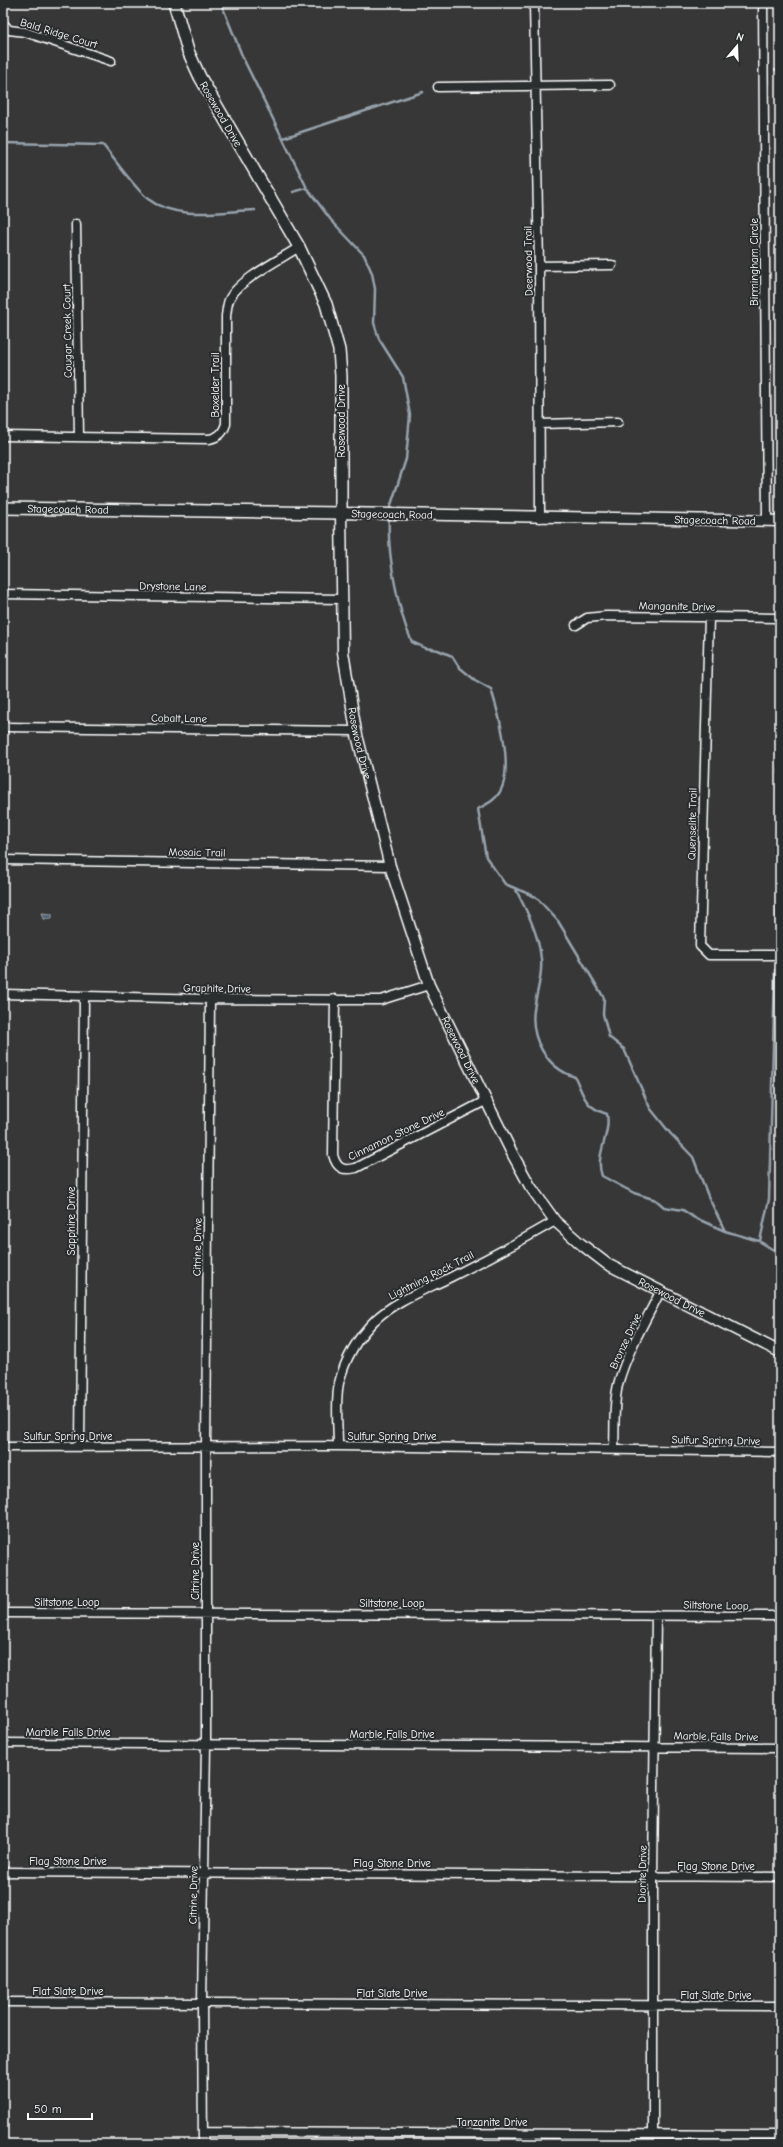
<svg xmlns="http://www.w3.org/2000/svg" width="783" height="2147" font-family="'Comic Neue',sans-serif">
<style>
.water{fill:#526675;stroke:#97a3ac}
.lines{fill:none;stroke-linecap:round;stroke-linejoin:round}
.stream{stroke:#97a3ac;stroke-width:2.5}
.minor-casing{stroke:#fff;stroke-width:11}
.tertiary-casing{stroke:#fff;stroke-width:13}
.secondary-casing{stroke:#fff;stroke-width:14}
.minor{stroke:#2a2d2e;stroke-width:8}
.tertiary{stroke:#2a2d2e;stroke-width:10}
.secondary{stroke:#2a2d2e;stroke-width:11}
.labels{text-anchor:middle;stroke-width:4;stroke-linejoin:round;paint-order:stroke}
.street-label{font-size:11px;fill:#fff;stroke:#2a2d2e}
</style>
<rect width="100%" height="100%" fill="#383737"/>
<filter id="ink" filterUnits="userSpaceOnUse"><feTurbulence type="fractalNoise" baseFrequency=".025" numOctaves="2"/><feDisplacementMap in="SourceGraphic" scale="8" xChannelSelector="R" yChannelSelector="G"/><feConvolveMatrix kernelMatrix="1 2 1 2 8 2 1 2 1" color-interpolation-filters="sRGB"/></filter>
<g filter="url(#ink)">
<!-- water -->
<path class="water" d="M42 913 52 914V919H44Z"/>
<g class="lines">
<!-- stream -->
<path class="stream" d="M221 3 243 58 307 188 331 220 364 255 372 273 375 289 374 323 379 339 403 377 410 415 406 459 389 511
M775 70H780
M283 138 423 92
M3 143 103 145C115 160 134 187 148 199 176 221 222 211 255 210
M293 192 307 188
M389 516C387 552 397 609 412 642L425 648 438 650 452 656 459 667 475 680 491 689C499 714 518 779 494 799 490 803 483 806 478 809L486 857 505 884 536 897 558 921 604 998 603 1014 609 1037 624 1049 650 1108 670 1133 693 1157 708 1196 725 1231 759 1241 780 1254
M516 890C527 911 539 935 541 959 543 976 536 993 534 1010 530 1039 547 1068 575 1077 584 1097 585 1107 607 1114 611 1136 594 1155 602 1176L634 1193 656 1200 664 1207 683 1210 693 1217 725 1231
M776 941 780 736
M760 1241 769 1199 775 970"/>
<defs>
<path id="minor" d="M534 3 539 266 540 518
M763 3 767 521
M3 23 9 30 25 32 111 61
M438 87 610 85
M76 224 79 437
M539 266 612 265
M540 424 618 422
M3 436 209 439C219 437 223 433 226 424V316C227 310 227 303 230 298 239 280 281 259 299 247
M3 594 342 599
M709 617 700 946 709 955H780
M576 625 587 618 606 616 780 618
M3 727 356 731
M3 860 390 866
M3 994 210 999 381 1000 429 985
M335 999 333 1155C337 1169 343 1171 356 1168L485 1101
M338 1446C338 1425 335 1403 339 1383 345 1359 358 1337 375 1320 396 1300 425 1290 451 1277 487 1259 521 1241 555 1221
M3 1447 338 1446 780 1452
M80 1447 84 996
M614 1448C615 1426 613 1402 619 1381 628 1350 646 1320 660 1292
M3 1613 780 1616
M3 1743 780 1748
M3 1872 780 1877
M3 2002 780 2006
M204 2132 780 2135
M653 2134V1876L656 1615
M203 2144 202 2003 206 1744V1447L210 999"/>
<g id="tertiary">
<path id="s1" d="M780 521 341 513 343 652 356 731 390 866 429 985 513 1155 530 1186 555 1221 581 1244 607 1264 780 1352"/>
</g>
<g id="secondary">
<path id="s2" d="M3 508 341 513V376L339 350 326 304 299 247 200 77 188 51 174 3"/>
</g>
</defs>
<!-- minor casing -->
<use href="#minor" class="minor-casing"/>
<!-- tertiary casing -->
<use href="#tertiary" class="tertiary-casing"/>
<!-- secondary casing -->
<use href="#secondary" class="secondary-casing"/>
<!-- minor -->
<use href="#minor" class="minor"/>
<!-- tertiary -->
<use href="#tertiary" class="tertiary"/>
<!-- secondary -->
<use href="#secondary" class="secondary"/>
</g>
</g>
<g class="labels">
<!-- street labels -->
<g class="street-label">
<text transform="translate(59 33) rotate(17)" y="4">Bald Ridge Court</text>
<text transform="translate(221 114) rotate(60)" y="4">Rosewood Drive</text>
<text transform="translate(528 261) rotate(-91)" y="4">Deerwood Trail</text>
<text transform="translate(754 262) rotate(-90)" y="4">Birmingham Circle</text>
<text transform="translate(67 331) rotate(-91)" y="4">Cougar Creek Court</text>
<text transform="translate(215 385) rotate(-90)" y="4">Boxelder Trail</text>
<text transform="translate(341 421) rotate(-90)" y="4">Rosewood Drive</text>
<text dy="4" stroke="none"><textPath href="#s2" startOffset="65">Stagecoach Road</textPath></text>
<text transform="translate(392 514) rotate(1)" y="4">Stagecoach Road</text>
<text transform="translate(715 520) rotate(1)" y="4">Stagecoach Road</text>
<text transform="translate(173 586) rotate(1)" y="4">Drystone Lane</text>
<text transform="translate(677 606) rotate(1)" y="4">Manganite Drive</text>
<text transform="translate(179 718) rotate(1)" y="4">Cobalt Lane</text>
<text dy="4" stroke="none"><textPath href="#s1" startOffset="671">Rosewood Drive</textPath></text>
<text transform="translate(692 824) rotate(-89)" y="4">Quenselite Trail</text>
<text transform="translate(197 852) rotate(1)" y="4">Mosaic Trail</text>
<text transform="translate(217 988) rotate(1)" y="4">Graphite Drive</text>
<text dy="4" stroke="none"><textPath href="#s1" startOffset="995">Rosewood Drive</textPath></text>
<text transform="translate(396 1134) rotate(-26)" y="4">Cinnamon Stone Drive</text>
<text transform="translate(71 1221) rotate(-90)" y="4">Sapphire Drive</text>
<text transform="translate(197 1247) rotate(-89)" y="4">Citrine Drive</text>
<text transform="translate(431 1275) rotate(-27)" y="4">Lightning Rock Trail</text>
<text dy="4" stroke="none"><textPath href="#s1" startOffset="1331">Rosewood Drive</textPath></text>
<text transform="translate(625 1341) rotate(-65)" y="4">Bronze Drive</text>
<text x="68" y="1440">Sulfur Spring Drive</text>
<text x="392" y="1440">Sulfur Spring Drive</text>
<text transform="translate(716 1440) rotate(1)" y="4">Sulfur Spring Drive</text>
<text transform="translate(195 1571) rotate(-90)" y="4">Citrine Drive</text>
<text x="67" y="1606">Siltstone Loop</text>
<text x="392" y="1607">Siltstone Loop</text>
<text transform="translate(716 1605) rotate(1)" y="4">Siltstone Loop</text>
<text x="68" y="1736">Marble Falls Drive</text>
<text x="392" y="1738">Marble Falls Drive</text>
<text transform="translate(716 1736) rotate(1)" y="4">Marble Falls Drive</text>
<text x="68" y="1865">Flag Stone Drive</text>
<text x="392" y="1867">Flag Stone Drive</text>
<text x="716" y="1870">Flag Stone Drive</text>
<text transform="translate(642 1874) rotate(-89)" y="4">Diorite Drive</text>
<text transform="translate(193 1895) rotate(-89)" y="4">Citrine Drive</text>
<text x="68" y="1995">Flat Slate Drive</text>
<text x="392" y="1997">Flat Slate Drive</text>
<text x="716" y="1999">Flat Slate Drive</text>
<text x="492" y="2126">Tanzanite Drive</text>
</g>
</g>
<!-- margin -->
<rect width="783" height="2147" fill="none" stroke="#2a2d2e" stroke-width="16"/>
<rect x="8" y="8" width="767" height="2131" fill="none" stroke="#fff" stroke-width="1.5" filter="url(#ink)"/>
<!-- north arrow -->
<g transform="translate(737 46) rotate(19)" stroke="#2a2d2e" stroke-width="3" paint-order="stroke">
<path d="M0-3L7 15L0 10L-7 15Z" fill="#ffffff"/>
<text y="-6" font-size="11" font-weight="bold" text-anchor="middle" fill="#ffffff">N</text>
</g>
<!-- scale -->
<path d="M28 2113v6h64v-6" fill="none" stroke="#ffffff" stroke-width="2"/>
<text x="34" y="2113" font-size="12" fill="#ffffff" stroke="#2a2d2e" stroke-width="3" paint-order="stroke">50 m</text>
</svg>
